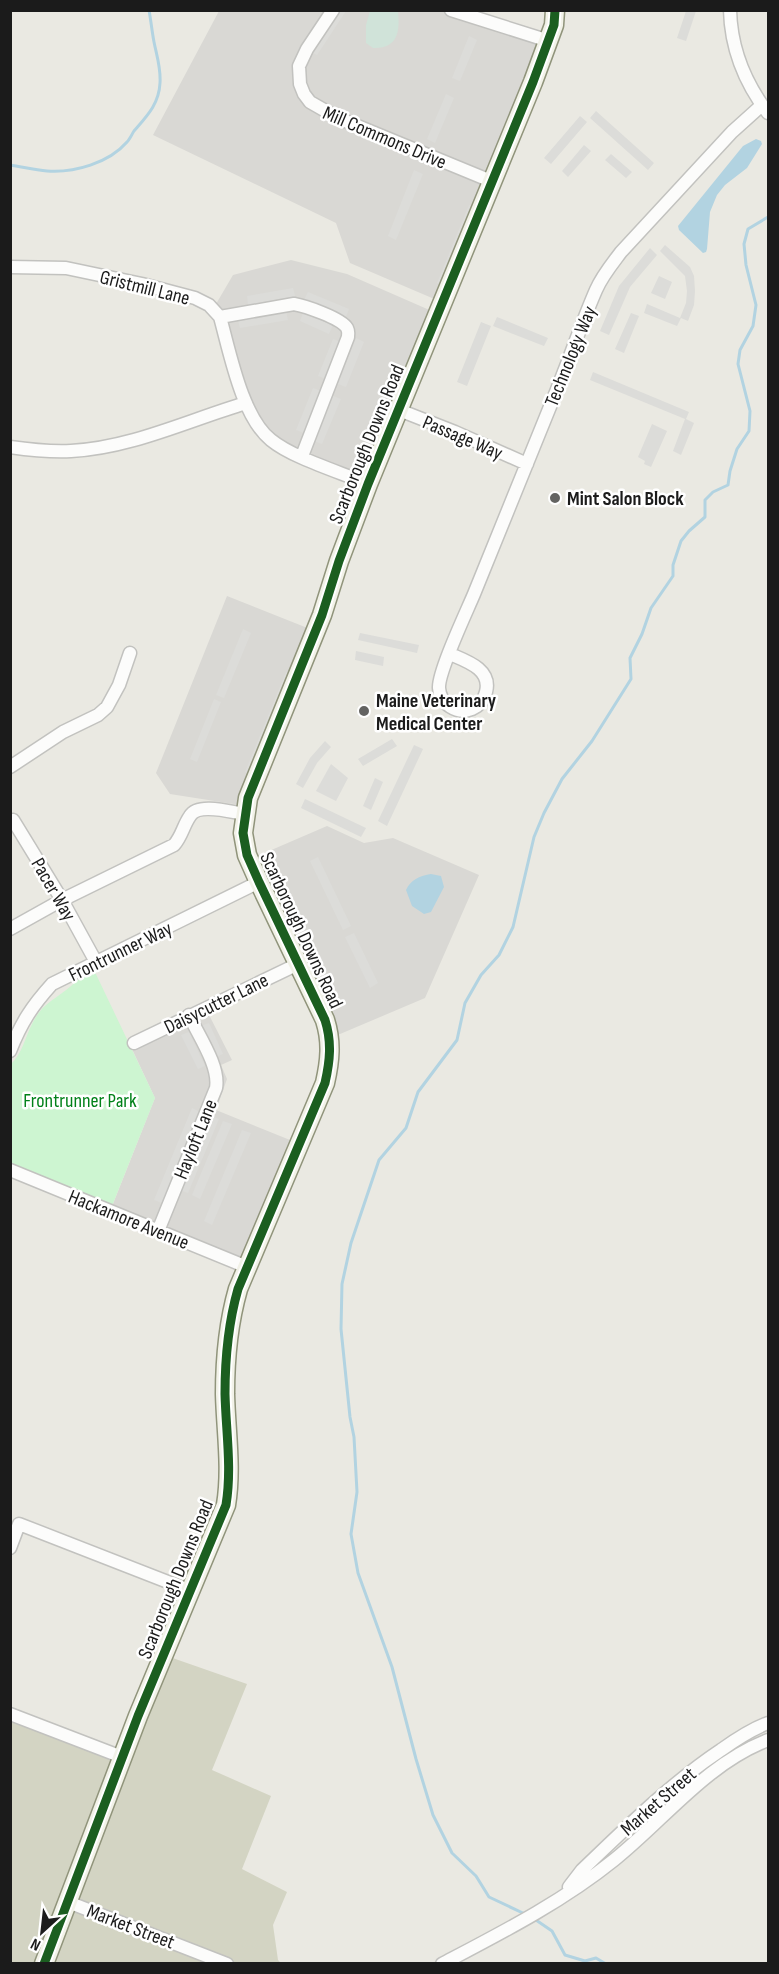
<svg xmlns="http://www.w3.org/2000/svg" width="779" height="1974" font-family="'Sofia Sans Condensed',sans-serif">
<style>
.residential{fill:#d9d8d4}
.construction{fill:#d3d4c3}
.wetland{fill:#d0e3d9}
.park{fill:#cdf5d1}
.parking{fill:#dcdcd9}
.water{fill:#b2d3e1}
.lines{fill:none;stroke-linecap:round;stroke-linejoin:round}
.stream{stroke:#b2d3e1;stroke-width:3}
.street-casing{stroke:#c2c2bf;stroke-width:15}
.secondary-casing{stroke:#90947b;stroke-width:21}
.street{stroke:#fcfcfb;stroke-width:12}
.secondary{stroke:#f2f2e8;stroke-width:18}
.cycleway-casing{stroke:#fff;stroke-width:13}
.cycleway{stroke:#1b5e20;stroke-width:9}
.poi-dot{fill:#636361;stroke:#fff;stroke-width:2}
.labels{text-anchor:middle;stroke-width:5;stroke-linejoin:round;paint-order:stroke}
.street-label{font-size:20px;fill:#1b1b1b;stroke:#fff}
.poi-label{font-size:20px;font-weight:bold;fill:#1b1b1b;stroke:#fff;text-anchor:start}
.park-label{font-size:20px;fill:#018119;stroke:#fff}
</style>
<rect width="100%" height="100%" fill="#eae9e2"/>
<!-- residential -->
<path class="residential" d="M219 11H443L544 44 439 301 350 263 336 223 153 135Z
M291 260 347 274 434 312 364 478 285 445 275 437 255 414 216 304 233 275Z
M227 596 310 629 240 805 170 794 156 773Z
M327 826 364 843 393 838 479 875 425 998 333 1037 253 858Z
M207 1011 232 1060 221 1065 227 1079 216 1110 295 1142 245 1262 111 1209 155 1098 132 1049Z"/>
<!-- construction -->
<path class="construction" d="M164 1655 247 1684 212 1770 271 1796 242 1869 287 1892 273 1925 278 1960 281 1963H11L10 1714 122 1757Z"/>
<!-- wetland -->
<path class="wetland" d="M370 11H398C400 31 398 49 373 48L366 43V25Z"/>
<!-- park -->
<path class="park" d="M94 970 155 1098 112 1206 11 1164 10 1065C22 1054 25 1038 32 1024 42 1003 55 1000 71 986 80 978 83 975 94 970Z"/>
<!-- parking -->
<path class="parking" d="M340 11H346L317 55 313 53Z
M686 11H696L686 41 677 38Z
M469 36 477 40 460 81 452 78Z
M446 94 454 98 435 143 427 139Z
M596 111 654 163 648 170 590 118Z
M580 116 587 122 551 164 544 158Z
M584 145 591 151 568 177 562 171Z
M611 154 632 172 626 178 605 160Z
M414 170 423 174 396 240 388 236Z
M469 205 474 207 441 284 437 283Z
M665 245 690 267 694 276 695 291 694 305 688 321 681 318 677 326 644 313 647 304 680 318 686 303 687 291 685 276 660 251Z
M650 248 657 255 630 287 609 335 600 331 619 286Z
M659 276 672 282 665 299 651 293Z
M293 288 295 296 248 305 247 296Z
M308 292 349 309 346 317 304 300Z
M286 311 288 320 240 328 238 320Z
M303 313 333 325 329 334 300 321Z
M631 313 639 316 624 353 615 349Z
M497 317 548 338 544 346 493 326Z
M481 322 491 326 467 386 457 382Z
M356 338 364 342 346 387 338 384Z
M333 339 341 342 326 379 318 376Z
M593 372 689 412 686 419 694 423 681 455 673 451 685 419 590 380Z
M313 388 321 391 304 433 296 430Z
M333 396 341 399 322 444 314 441Z
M652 424 667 431 651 467 644 464 645 461 638 457Z
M243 629 251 633 224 698 216 695Z
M360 633 419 645 417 653 358 640Z
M356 651 384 657 383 666 355 660Z
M286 672 291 674 250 774 245 772Z
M214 699 221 702 197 762 190 759Z
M392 739 397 746 363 766 358 759Z
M325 741 331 747 317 763 303 788 296 784 310 758Z
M414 745 423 749 387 826 378 821Z
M331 764 348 778 336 801 316 791Z
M375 778 383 782 371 810 363 806Z
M305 799 366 828 361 837 301 808Z
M318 857 351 926 343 930 310 861Z
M354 933 378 983 370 988 345 937Z
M209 1023 223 1054 216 1057 201 1026Z
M189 1032 205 1066 198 1069 181 1035Z
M192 1108 200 1112 162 1203 154 1200Z
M211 1116 219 1119 188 1193 180 1190Z
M223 1121 232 1124 200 1199 192 1195Z
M242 1130 251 1133 212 1225 204 1221Z"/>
<!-- water -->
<path class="water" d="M756 139 761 141 762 144 747 168 725 185 717 195 710 212 707 249 706 252 703 253 679 230 678 226 743 146Z
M431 874 441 876 444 887 431 912 424 914 412 906 406 890C411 879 420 876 431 874Z"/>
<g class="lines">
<!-- stream -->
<path class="stream" d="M10 165C23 167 35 170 47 171 74 173 109 163 127 142 130 139 132 134 134 131 147 116 159 104 160 83 161 68 157 57 154 42 152 32 151 21 149 10
M527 1915 489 1897 476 1876 452 1853 433 1815 416 1759 392 1667 358 1573 351 1534 357 1492 354 1437 350 1417 341 1329 342 1284 351 1243 379 1160 406 1128 418 1092 457 1040 465 1003 481 975 499 955 513 927 534 837 544 813 562 779 592 741 631 679 630 658 642 634 651 608 673 576V565L681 541 689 531 705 517V500L713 492 728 485 730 471 737 449 749 431 750 411 738 364 740 350 753 326 756 305 746 265 744 244 748 229 768 217
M533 1918 552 1931 565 1955 585 1961 596 1958 606 1964"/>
<defs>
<path id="street" d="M333 10 307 49 299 66 300 84 304 94 310 102 338 118 491 181
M451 10 549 41
M730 10C731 49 745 83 768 113
M10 267 66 268 142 284 195 298 209 305 220 317C230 353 242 417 271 440 293 458 340 472 368 484
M220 317 294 304C305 306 341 318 347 328 349 332 348 333 348 337L302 456
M399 410 455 432 527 464
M10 447C31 450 51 452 71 451 131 448 189 420 246 403
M450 654C466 661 492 669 486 692 484 700 479 706 472 709 457 715 440 704 439 688 438 672 466 613 474 594 502 525 530 456 558 387 571 355 582 322 596 290 602 276 612 264 621 252L732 132 762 105
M10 767 63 732 98 715 107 707 119 685 130 653
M10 822 13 820 62 900 96 962
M10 929 62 900 174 845C182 836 183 826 190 816 198 802 231 812 244 814
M134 1043 298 964
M10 1051C21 1023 32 1006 52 984L259 882
M10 1170 247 1267
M158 1231 216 1088C220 1066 198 1035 189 1015
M10 1548 19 1524 191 1591
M10 1714 122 1757
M569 1887 582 1870C626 1828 670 1784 721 1750 735 1740 752 1729 768 1723
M68 1902 227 1964
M442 1964C501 1933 562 1902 614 1860 665 1819 706 1764 768 1740"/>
<path id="secondary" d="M44 1964 138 1716 226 1505C232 1468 226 1432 225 1394 225 1358 228 1324 238 1289L325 1083C330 1061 332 1042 325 1020L259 882 247 855 243 833 248 798 322 615 339 561 368 484 533 82 554 25 555 10"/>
</defs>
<!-- street casing -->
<use href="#street" class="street-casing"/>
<!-- secondary casing -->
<use href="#secondary" class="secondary-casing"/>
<!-- street -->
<use href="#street" class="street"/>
<!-- secondary -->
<use href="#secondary" class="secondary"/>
<defs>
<path id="cycleway" d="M44 1964 138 1716 226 1505C232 1468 226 1432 225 1394 225 1358 228 1324 238 1289L325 1083C330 1061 332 1042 325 1020L259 882 247 855 243 833 248 798 322 615 339 561 368 484 533 82 554 25 555 10"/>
</defs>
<!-- cycleway casing -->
<use href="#cycleway" class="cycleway-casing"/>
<!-- cycleway -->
<use href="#cycleway" class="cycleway"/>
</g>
<!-- markers -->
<g class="poi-dot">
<circle cx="555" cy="498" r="6"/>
<circle cx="364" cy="711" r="6"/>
</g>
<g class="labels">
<!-- street labels -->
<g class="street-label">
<text transform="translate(385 137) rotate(23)" y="7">Mill Commons Drive</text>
<text transform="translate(145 287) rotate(14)" y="7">Gristmill Lane</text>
<text transform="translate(570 356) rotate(-68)" y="7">Technology Way</text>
<text transform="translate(463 437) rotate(23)" y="7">Passage Way</text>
<text transform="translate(366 444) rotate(-68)" y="7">Scarborough Downs Road</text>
<text transform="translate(54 889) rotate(60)" y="7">Pacer Way</text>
<text transform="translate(302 930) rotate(65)" y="7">Scarborough Downs Road</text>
<text transform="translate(120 951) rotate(-26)" y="7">Frontrunner Way</text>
<text transform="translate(216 1003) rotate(-26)" y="7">Daisycutter Lane</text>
<text transform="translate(195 1139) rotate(-68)" y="7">Hayloft Lane</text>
<text transform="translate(129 1219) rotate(22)" y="7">Hackamore Avenue</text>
<text transform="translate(175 1579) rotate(-68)" y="7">Scarborough Downs Road</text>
<text transform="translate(658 1801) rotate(-41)" y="7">Market Street</text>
<text transform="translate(131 1926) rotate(21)" y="7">Market Street</text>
</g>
<!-- poi labels -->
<g class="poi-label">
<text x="567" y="505">Mint Salon Block</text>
<text x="376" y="707">Maine Veterinary<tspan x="376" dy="23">Medical Center</tspan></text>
</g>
<!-- park labels -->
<g class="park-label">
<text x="80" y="1107">Frontrunner Park</text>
</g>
</g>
<!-- border -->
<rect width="779" height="1974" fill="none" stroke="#1b1b1b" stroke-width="24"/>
<!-- north arrow -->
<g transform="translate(42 1932) rotate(207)" stroke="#ffffff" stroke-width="4.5" paint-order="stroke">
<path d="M0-4.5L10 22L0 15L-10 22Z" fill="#1b1b1b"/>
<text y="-9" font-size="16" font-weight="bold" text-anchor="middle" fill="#1b1b1b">N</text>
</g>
</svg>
